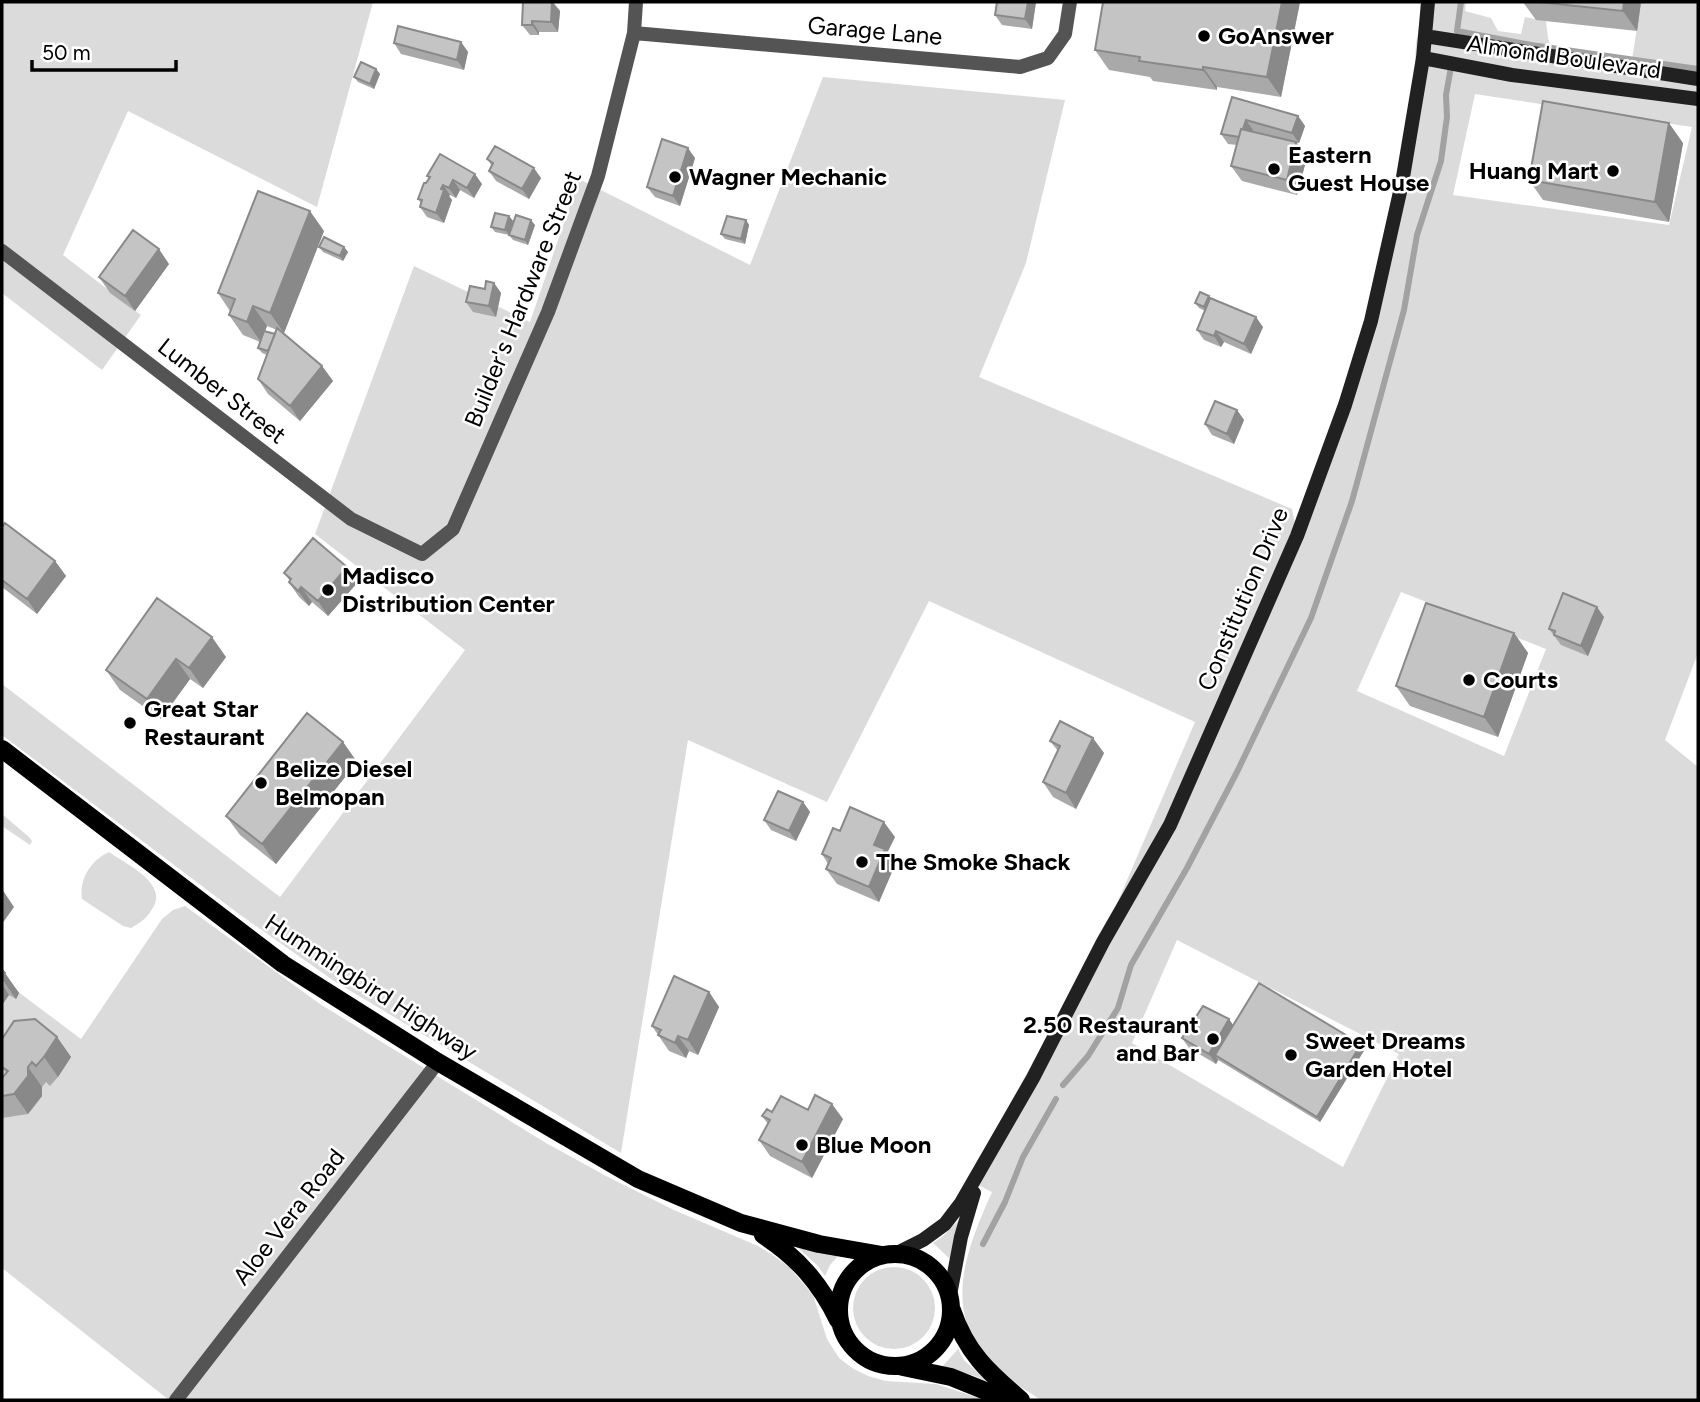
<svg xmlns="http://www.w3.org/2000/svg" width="1700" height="1402" font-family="Figtree,sans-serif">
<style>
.green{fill:#dbdbdb;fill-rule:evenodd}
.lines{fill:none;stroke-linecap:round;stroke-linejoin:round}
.stream{stroke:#a2a2a2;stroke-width:6}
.street{stroke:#545454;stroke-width:14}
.secondary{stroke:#212121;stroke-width:14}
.primary{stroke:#000;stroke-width:18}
.wall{fill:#a9a9a9;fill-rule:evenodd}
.shaded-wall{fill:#898989}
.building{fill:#c4c4c4;stroke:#898989;stroke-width:2}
.poi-dot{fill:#000;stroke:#fff;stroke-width:2.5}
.labels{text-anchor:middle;stroke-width:5;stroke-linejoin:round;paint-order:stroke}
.street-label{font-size:24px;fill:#000;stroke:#fff}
.poi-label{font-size:24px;font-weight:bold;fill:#000;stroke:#fff;text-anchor:start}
</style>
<rect width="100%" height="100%" fill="#fff"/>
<!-- green -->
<path class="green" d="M2 2H373L317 207 128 111 63 255 141 315 102 370 2 293Z
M1424 2H1466L1465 11 1491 18 1498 31 1521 34 1525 17 1546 21 1548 38 1553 53 1631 66 1641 2H1698V653L1665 740 1698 767V1400H1041C1028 1391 1012 1383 1000 1373 940 1317 963 1257 992 1192L968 1180 1106 929 1195 722 929 601 827 802 688 740 621 1153 334 981 239 914 2 735V684L280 897 465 650 315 534 414 266 530 322 579 179 750 265 823 77 1065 100 1026 263 979 377 1292 509 1297 534 1345 405 1412 122 1416 43ZM1475 94 1692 127 1669 225 1453 195ZM1401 592 1546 649 1504 756 1357 691ZM1177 940 1399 1054 1343 1167 1132 1043Z
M2 814 29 837 32 841 30 845 2 826Z
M109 852C126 864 166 882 154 906 148 917 142 922 131 928L123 926 82 899C79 879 91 860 109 852Z
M185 906 320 1004 546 1143 608 1177 674 1210 758 1246 774 1256 789 1267 813 1295 827 1339 839 1358 852 1368 868 1376 886 1381 936 1384 985 1400H169L2 1268V986L5 982 81 1039 162 919 173 910Z
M964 1215 950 1259 933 1243 942 1237Z
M798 1248 839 1255 830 1265 825 1276 818 1266Z
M853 1308a41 41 0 1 1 82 0a41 41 0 1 1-82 0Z
M958 1349 964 1360 989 1383 975 1376 942 1367Z"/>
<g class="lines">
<!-- stream -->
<path class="stream" d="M1461 2 1457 31 1531 45 1698 69
M1063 1085 1088 1056 1118 1008 1131 965 1187 868 1237 772 1311 618 1352 501 1404 310 1417 235 1441 161 1447 117 1446 95 1451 67
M983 1244 1005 1202 1023 1157 1056 1099"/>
<!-- street -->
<path class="street" d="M634 33 1020 67 1048 58 1065 34 1070 2
M2 251 351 519 422 554 453 529 548 312 598 176 634 33 636 2
M176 1400 438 1062"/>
<!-- secondary -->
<path class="secondary" d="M1425 36 1698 79
M1423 58 1512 75 1698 99
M895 1254 923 1240 945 1224 961 1203 1033 1078 1103 942 1170 825 1297 536 1345 405 1371 321 1402 183 1423 58 1428 2
M950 1295 961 1237 974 1193"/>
<!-- primary -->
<path class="primary" d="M2 749 283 964 438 1062 638 1179 741 1223 819 1244 882 1255
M763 1235C797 1257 820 1283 838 1320
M839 1310a56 56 0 1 1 112 0a56 56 0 1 1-112 0Z
M952 1310C966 1352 988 1372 1021 1400
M903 1367 951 1377 1008 1400"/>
</g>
<!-- wall -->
<path class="wall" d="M523 2H553L560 11 558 32H539V35H530L522 25Z
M1036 2 1032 29 1002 25 995 15Z
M1103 2H1300L1281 97 1217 87V90L1153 81 1150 77 1109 70 1095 50Z
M1523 2H1641L1637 31 1536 20Z
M461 42 468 52 464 70 401 54 394 43Z
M376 69 380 74 374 89 358 82 354 77Z
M1232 97 1298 116 1305 126 1299 143H1297L1307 157 1297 195 1242 181 1231 166 1237 145 1228 144 1221 134Z
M1683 143 1669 222 1543 200 1529 180Z
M695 158 680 206 655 197 647 187Z
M487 159 541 178 529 199 496 181 489 171 492 166Z
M427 176 482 184 474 198 460 190 456 198 450 195 449 196 452 200 444 223 427 217 420 207 421 203 418 199 429 179Z
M509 216 513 221 509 235 495 232 491 227Z
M746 220 749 225 745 244 725 239 721 234Z
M535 225 528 245 513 240 509 235Z
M324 231 284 333 281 331 322 366 333 381 300 421 268 394 258 379 267 355 262 353 258 348 260 342 243 335 229 315 230 311 218 293ZM267 326 277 330 275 334 265 331Z
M319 247H344L348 252 343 261 323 252Z
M169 264 135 311 110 293 99 277Z
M494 283 501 293 496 317 473 312 466 302Z
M1209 296 1210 298 1263 327 1251 354 1224 342 1221 347 1204 340 1197 330 1205 311 1199 308 1195 303Z
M1237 410 1244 420 1234 444 1212 435 1205 424Z
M2 527 55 561 66 576 37 614 2 587Z
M347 567 358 582 328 616 312 602 309 606 299 597 289 582 290 581 284 573Z
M157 598 226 657 203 688 190 679 161 719 120 690 106 670Z
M1604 617 1588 656 1561 645 1549 629Z
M1514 633 1528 653 1498 737 1410 706 1396 686Z
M1050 741 1104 753 1076 809 1053 797 1043 782 1058 751Z
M343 742 357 762 276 864 240 835 226 816Z
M803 802 810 812 796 841 771 830 764 820Z
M840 831 895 837 887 853 895 865 879 902 837 884 826 869 828 864 822 854Z
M2 970 19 993 16 999 9 995 2 1005Z
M709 992 719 1007 698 1055 689 1051 686 1058 669 1051 652 1026Z
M1229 1019 1233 1025 1365 1049 1320 1122 1218 1060 1216 1064 1189 1048 1182 1038Z
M57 1037 71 1057 58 1077 50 1086 46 1082 42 1087V1096L28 1114 2 1118V1078L6 1073 2 1067Z
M808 1110 843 1119 812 1178 770 1156 759 1140 768 1124 762 1116 772 1112Z"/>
<!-- shaded-wall -->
<path class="shaded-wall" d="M552 2 560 11 558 32 551 22Z
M1028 2H1036L1032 29 1025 19Z
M1282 2H1300L1281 97 1267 77Z
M1624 2H1641L1637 31 1623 11Z
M532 21 539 32V35L532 25Z
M461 42 468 52 464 70 457 60Z
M1203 67 1217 87V90L1203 70Z
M376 69 380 74 374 89 370 84Z
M1298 116 1305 126 1299 143 1292 133Z
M1246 120 1253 130 1247 147 1240 137Z
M1669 123 1683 143 1669 222 1655 202Z
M1296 142 1307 157 1297 195 1287 180Z
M688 148 695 158 680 206 673 196Z
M534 168 541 178 529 199 522 189Z
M475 174 482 184 474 198 467 188Z
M453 180 460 190 456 198 449 188Z
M443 185 450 195 449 196 452 200 444 223 436 213 441 189Z
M310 211 324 231 284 333 270 313Z
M509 216 513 221 509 235 505 230Z
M531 220 535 225 528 245 525 240Z
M746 220 749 225 745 244 741 239Z
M344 247 348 252 343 261 340 256Z
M159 249 169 264 135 311 125 296Z
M494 283 501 293 496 317 489 306Z
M1209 296 1212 301 1207 312 1204 307Z
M253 306 267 326 261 342 247 322Z
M1256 317 1263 327 1251 354 1244 344Z
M1216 331 1224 342 1221 347 1214 336Z
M322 366 333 381 300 421 290 406Z
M1237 410 1244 420 1234 444 1227 434Z
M55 561 66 576 37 614 27 599Z
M347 567 358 582 328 616 318 601Z
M301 587 312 602 309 606 298 591Z
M1597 607 1604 617 1588 656 1581 646Z
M1514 633 1528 653 1498 737 1484 717Z
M212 637 226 657 203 688 189 668Z
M176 659 190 679 161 719 147 699Z
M1093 738 1104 753 1076 809 1066 793Z
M343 742 357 762 276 864 262 844Z
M803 802 810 812 796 841 789 831Z
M884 822 895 837 887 853 895 865 879 902 869 887 874 845Z
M2 889 14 907 2 924Z
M5 973 19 993 16 999 2 979Z
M2 984 9 995 2 1005Z
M709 992 719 1007 698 1055 688 1040Z
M1229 1019 1236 1030 1215 1055 1218 1060 1216 1064 1209 1054Z
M678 1036 689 1051 686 1058 675 1043Z
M57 1037 71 1057 58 1077 44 1057Z
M1361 1044 1365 1049 1320 1122 1317 1117Z
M28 1067 42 1087V1096L28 1114 14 1094Z
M832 1104 843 1119 812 1178 802 1162Z"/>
<!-- building -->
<path class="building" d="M523 2H552L551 22 532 21V25H522Z
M997 2H1028L1025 19 995 15Z
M1103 2H1282L1267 77 1203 67V70L1139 61 1140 57 1095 50Z
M1538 2H1624L1623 11Z
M398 26 461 42 457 60 394 43Z
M361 62 376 69 370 84 354 77Z
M1232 97 1298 116 1292 133 1246 120 1243 129H1241L1239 137 1221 134Z
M1543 101 1669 123 1655 202 1529 180Z
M1241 129 1296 142 1287 180 1231 166Z
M662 139 688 148 673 196 647 187Z
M495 146 534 168 522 189 489 171 493 163 487 159Z
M440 154 475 174 467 188 453 180 449 188 443 185 441 189 444 190 436 213 420 207 422 200 418 199 424 183H426L430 177 427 176Z
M258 191 310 211 270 313 253 306 247 322 229 315 235 299 218 293Z
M495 213 509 216 505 230 491 227Z
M516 215 531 220 525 240 509 235Z
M727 216 746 220 741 239 721 234Z
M133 230 159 249 125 296 99 277Z
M324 237 344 247 340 256 319 247Z
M486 281 494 283 489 306 466 302 470 286 485 289Z
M1200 292 1209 296 1204 307 1195 303Z
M1210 298 1256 317 1244 344 1216 331 1214 336 1197 330Z
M277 328 322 366 290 406 258 379Z
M264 331 275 334 268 351 258 348Z
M1215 401 1237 410 1227 434 1205 424Z
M5 523 55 561 27 599 2 580V527Z
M313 538 347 567 318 601 301 587 298 591 289 582 291 579 284 573Z
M1563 593 1597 607 1581 646 1554 635 1555 631 1549 629Z
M157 598 212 637 189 668 176 659 147 699 106 670Z
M1426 603 1514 633 1484 717 1396 686Z
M307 713 343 742 262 844 226 816Z
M1060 721 1093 738 1066 793 1043 782 1060 746 1050 741Z
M778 791 803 802 789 831 764 820Z
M850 807 884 822 874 845 885 849 869 887 826 869 831 858 822 854 833 828 840 831Z
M2 970 5 973 2 979Z
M674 976 709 992 688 1040 678 1036 675 1043 658 1035 661 1030 652 1026Z
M1259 983 1361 1044 1317 1117 1215 1055Z
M1203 1006 1229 1019 1209 1054 1182 1038Z
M35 1019 57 1037 44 1057 36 1066 32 1062 28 1067V1076L14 1094 2 1096V1078L8 1071 2 1067V1039L14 1021Z
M815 1095 832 1104 802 1162 759 1140 770 1120 762 1116 767 1109 772 1112 781 1096 808 1110Z"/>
<!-- markers -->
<g class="poi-dot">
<circle cx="1204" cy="36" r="7"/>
<circle cx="1274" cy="169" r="7"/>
<circle cx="1613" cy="171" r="7"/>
<circle cx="675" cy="177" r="7"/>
<circle cx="328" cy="590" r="7"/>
<circle cx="1469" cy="680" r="7"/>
<circle cx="130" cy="723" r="7"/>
<circle cx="261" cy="783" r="7"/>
<circle cx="862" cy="862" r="7"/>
<circle cx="1213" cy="1039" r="7"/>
<circle cx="1291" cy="1055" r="7"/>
<circle cx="802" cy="1145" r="7"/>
</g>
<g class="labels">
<!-- street labels -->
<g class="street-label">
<text transform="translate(875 31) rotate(5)" y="8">Garage Lane</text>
<text transform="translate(1564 57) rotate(8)" y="8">Almond Boulevard</text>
<text transform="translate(523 299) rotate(-68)" y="8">Builder's Hardware Street</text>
<text transform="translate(222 391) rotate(38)" y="8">Lumber Street</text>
<text transform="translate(1243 599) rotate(-67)" y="8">Constitution Drive</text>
<text transform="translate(371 987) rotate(33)" y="8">Hummingbird Highway</text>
<text transform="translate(289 1217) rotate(-52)" y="8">Aloe Vera Road</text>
</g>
<!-- poi labels -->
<g class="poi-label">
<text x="1218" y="44">GoAnswer</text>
<text x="1288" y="163">Eastern<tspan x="1288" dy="28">Guest House</tspan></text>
<text x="1599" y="179" text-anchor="end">Huang Mart</text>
<text x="689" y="185">Wagner Mechanic</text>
<text x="342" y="584">Madisco<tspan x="342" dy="28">Distribution Center</tspan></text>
<text x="1483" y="688">Courts</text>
<text x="144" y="717">Great Star<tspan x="144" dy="28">Restaurant</tspan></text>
<text x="275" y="777">Belize Diesel<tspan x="275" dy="28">Belmopan</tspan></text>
<text x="876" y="870">The Smoke Shack</text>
<text x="1199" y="1033" text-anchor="end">2.50 Restaurant<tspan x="1199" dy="28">and Bar</tspan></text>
<text x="1305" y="1049">Sweet Dreams<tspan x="1305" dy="28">Garden Hotel</tspan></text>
<text x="816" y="1153">Blue Moon</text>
</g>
</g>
<!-- border -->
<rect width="1700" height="1402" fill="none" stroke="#000000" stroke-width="7"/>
<!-- scale -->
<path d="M32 60v10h144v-10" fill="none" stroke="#000000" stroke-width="3.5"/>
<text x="42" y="60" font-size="21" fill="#000000" stroke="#ffffff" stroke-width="5" paint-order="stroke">50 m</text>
</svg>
